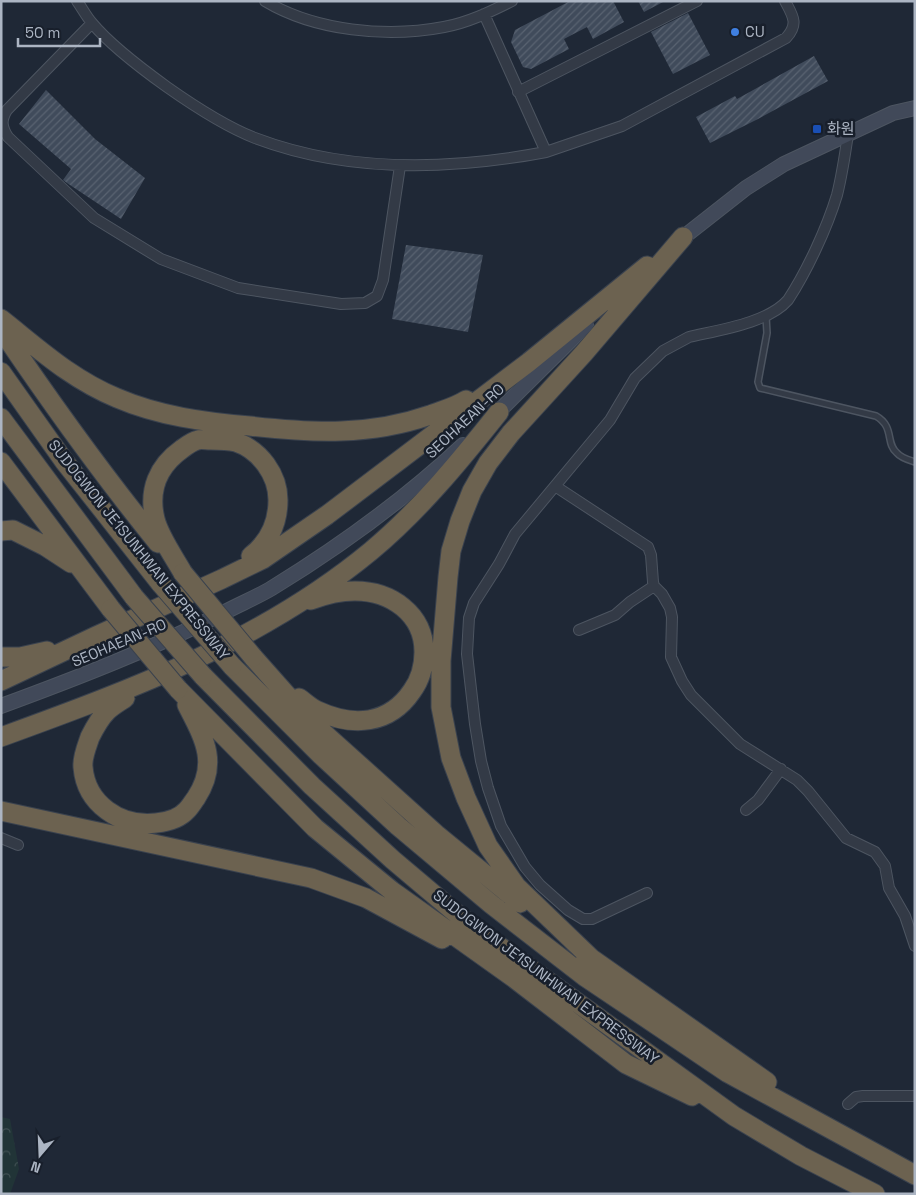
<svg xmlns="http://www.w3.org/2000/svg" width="916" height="1195" font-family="'Space Grotesk','Noto Sans KR',sans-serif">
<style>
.forest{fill:url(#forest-crowns)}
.building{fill:url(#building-hatch)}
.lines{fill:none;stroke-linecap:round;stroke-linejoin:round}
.lane-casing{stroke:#4d5561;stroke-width:8}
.street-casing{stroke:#4d5561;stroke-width:12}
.secondary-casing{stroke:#4d5561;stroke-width:16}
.highway-casing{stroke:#3a424e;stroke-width:21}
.lane{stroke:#333a46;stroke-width:5}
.street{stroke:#333a46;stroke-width:10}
.secondary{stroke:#414959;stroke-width:14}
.highway{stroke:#6c6250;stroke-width:19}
.highway-bridge-casing{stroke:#3a424e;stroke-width:21;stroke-linecap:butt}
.highway-bridge{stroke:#6c6250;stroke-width:19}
.shop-dot{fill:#3f7fe0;stroke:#181f2b;stroke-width:2}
.transit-dot{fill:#1a4fb4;stroke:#181f2b;stroke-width:2}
.labels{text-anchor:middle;stroke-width:5;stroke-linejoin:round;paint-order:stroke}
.poi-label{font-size:15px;fill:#acb5c3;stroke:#181f2b;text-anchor:start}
.street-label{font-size:15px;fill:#acb5c3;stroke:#181f2b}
</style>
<defs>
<pattern id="forest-crowns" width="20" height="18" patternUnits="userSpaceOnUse" patternTransform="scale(1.25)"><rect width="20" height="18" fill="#213437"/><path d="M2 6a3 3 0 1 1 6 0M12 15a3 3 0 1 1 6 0" fill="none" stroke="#3f4f52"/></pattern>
<pattern id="building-hatch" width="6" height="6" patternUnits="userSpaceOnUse" patternTransform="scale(1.25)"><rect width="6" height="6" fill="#404b5b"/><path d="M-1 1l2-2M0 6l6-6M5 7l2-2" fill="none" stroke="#596371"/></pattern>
</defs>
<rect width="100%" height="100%" fill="#1f2836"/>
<!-- forest -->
<path class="forest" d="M1 1117 10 1119 19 1169 10 1194H1Z"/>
<!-- building -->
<path class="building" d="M570 1H613L624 22 593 39 587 27 564 39 569 49 531 69 523 67 511 42 515 30Z
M638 1H665L644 12Z
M688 13 710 55 673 74 651 32Z
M814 56 828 81 758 119 710 143 696 117 735 96 737 99Z
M46 90 95 139 145 178 121 219 67 183 63 180 71 169 19 124Z
M406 245 483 255 468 332 392 319Z"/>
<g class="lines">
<defs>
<path id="lane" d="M766 316 767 333 758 382 760 388 876 416C895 427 885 443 897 453 901 458 909 460 915 462"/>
<path id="street" d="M77 1C82 8 86 16 92 23 111 46 142 69 167 87 194 106 224 126 255 138 347 173 451 170 546 152L484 14
M265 1C315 31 387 38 444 27 467 23 490 12 512 1
M92 23 7 110C1 120 1 126 8 137L94 218 161 259 238 288 341 304 365 303 377 296 383 280 400 166
M518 92 697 1
M546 152 622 126 786 38C799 24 793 16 785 1
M555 486 648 547 651 555 653 582 654 586 662 594 670 608 672 617 671 657 682 681 691 695 740 744 797 780 808 791 846 838 875 852 885 866 889 888 905 916 915 946
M579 630 615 615 630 602 654 586
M746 810 758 800 781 769
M1 838 18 845
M647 893 592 919H583L568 910 540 885 525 867 501 826 488 788 481 761 475 724 467 654 469 618 474 603 499 564 515 534 610 420 635 378 663 351 689 337C719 330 768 323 788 300 807 271 827 228 837 195 842 175 845 155 848 134
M848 1104 856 1097 863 1096H915"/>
<path id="secondary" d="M676 243 746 188 784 164 893 113 915 108
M493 417 586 325
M1 706C77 678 152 649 225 612 240 604 257 597 272 588 339 547 405 499 463 445"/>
<path id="highway" d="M1 319C39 349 71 379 117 398 159 416 204 422 250 426 313 433 370 436 430 415 443 410 455 407 466 400
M1 329C51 403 102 474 158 543
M1 372 64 461 161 584
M1 418 134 597
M1 462 111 609
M1 531 13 530 45 546 71 563
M183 573C174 557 159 536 155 519 148 490 158 466 182 449 186 446 193 441 198 440 201 439 206 440 210 440 218 440 228 440 236 442 260 450 278 475 278 500 278 523 269 542 251 556
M1 657H20L47 651
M253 657 308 719 436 834 520 903
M232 666 321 755 398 826 491 904 584 976 728 1073 915 1175
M203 676 312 786 393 860 470 925 734 1116 801 1156 875 1194
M1 681 96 636 222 579 263 559 327 515 529 362 647 266
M178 689 315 828 392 891 514 978 626 1064 692 1096
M125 698C119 702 112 706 107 711 100 718 94 729 90 737 87 746 82 757 83 767 86 804 120 827 156 823 167 822 179 819 187 810 190 807 193 802 196 798 219 763 204 738 187 705
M299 698C305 702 311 708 318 711 353 727 389 725 412 691 420 680 424 666 424 652 424 614 391 591 355 591 341 591 324 595 311 600
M1 737C133 689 262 641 371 551 420 510 460 461 499 412
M1 811 311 878 366 898 442 939
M585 954 767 1082
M594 961 516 886 488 846 466 798 451 758 441 707V661L448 577 451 551 460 521 472 491 488 463 511 433 584 353 683 237"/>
</defs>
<!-- lane casing -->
<use href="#lane" class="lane-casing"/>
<!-- street casing -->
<use href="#street" class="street-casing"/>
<!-- secondary casing -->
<use href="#secondary" class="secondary-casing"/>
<!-- highway casing -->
<use href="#highway" class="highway-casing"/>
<!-- lane -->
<use href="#lane" class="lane"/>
<!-- street -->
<use href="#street" class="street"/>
<!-- secondary -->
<use href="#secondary" class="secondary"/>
<!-- highway -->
<use href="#highway" class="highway"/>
<defs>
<path id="highway-bridge" d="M183 573 253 657
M161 584 232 666
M134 597 203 676
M111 609 178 689"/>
</defs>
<!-- highway-bridge casing -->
<use href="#highway-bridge" class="highway-bridge-casing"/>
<!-- highway-bridge -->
<use href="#highway-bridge" class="highway-bridge"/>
</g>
<!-- markers -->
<circle class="shop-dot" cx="735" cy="32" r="5"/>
<rect class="transit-dot" x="812" y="124" width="10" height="10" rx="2.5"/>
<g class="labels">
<!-- poi labels -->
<g class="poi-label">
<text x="745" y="37">CU</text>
<text x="827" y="134">화원</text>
</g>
<!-- street labels -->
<g class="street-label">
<text transform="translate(465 421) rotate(-43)" y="5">SEOHAEAN-RO</text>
<text transform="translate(139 550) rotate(51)" y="5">SUDOGWON JE1SUNHWAN EXPRESSWAY</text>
<text transform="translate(119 643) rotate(-23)" y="5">SEOHAEAN-RO</text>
<text transform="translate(546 977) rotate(37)" y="5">SUDOGWON JE1SUNHWAN EXPRESSWAY</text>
</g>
</g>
<!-- border -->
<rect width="916" height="1195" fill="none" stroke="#acb5c3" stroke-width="5"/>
<!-- north arrow -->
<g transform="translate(40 1155) rotate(199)" stroke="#181f2b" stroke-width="4" paint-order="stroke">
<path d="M0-4L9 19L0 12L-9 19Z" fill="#acb5c3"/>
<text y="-8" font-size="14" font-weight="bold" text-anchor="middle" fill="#acb5c3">N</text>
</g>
<!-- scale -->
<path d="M18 38v8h82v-8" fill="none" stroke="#acb5c3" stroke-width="2.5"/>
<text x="25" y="38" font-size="15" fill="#acb5c3" stroke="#181f2b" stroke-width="4" paint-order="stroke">50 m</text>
</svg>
